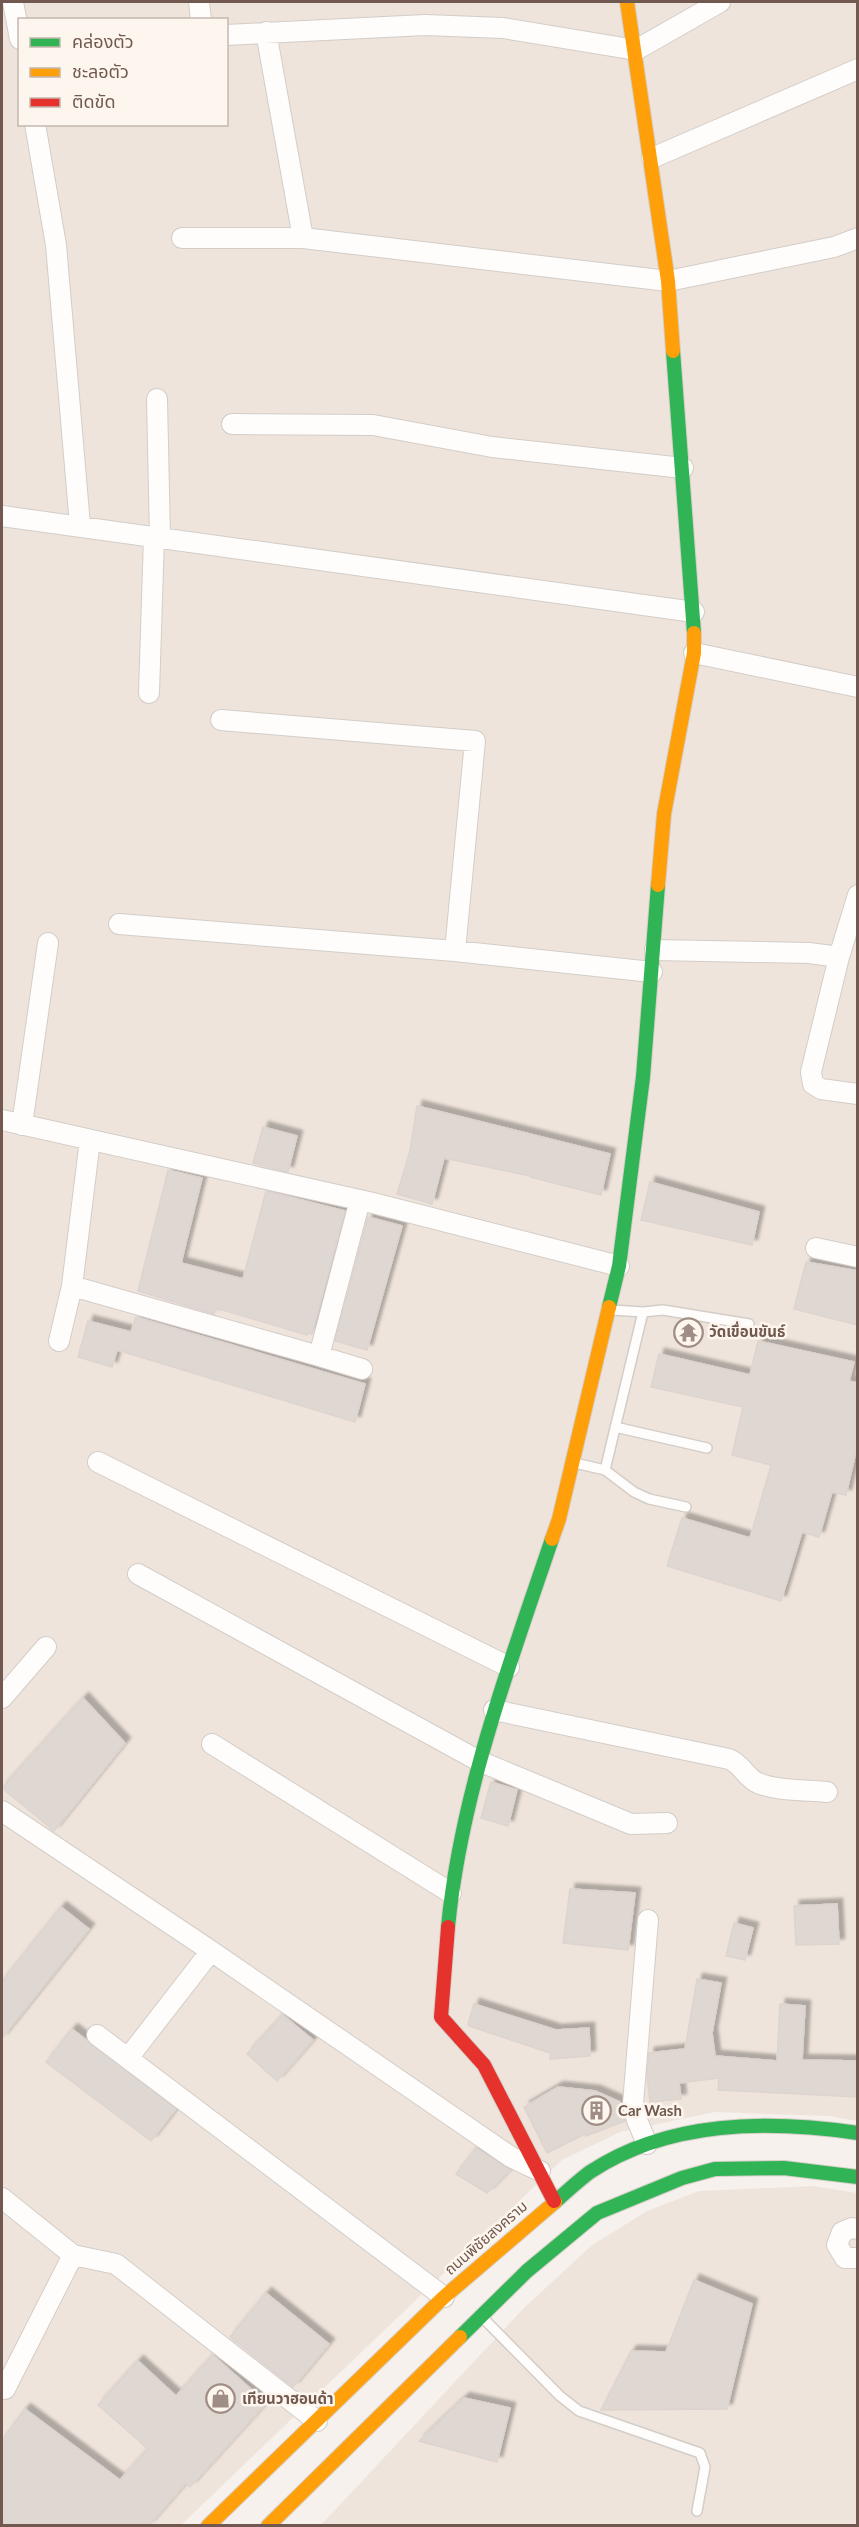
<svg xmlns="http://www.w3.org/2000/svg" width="859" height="2527" font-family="Lato,'Noto Sans Thai',sans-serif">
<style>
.residential{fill:#eee4db;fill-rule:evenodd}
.building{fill:#dfd7d2;stroke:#ded4cf;stroke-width:1.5;filter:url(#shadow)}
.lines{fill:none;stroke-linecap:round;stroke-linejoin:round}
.lane-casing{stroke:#d3cdc8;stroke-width:12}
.street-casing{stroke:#d3cdc8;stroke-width:22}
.fast-casing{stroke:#d5cec8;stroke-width:16}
.slow-casing{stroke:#d5cec8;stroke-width:16}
.jam-casing{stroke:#d5cec8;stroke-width:16}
.lane{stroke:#fefdfc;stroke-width:9}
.street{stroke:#fefdfc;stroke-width:20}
.fast{stroke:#30b455;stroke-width:14}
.slow{stroke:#ff9f0a;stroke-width:14}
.jam{stroke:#e5322d;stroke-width:14}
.labels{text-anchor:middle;stroke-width:5;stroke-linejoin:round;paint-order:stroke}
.poi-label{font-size:15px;font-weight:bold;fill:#71594f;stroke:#fdf6ee;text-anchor:start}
.street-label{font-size:15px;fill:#71594f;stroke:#fdf6ee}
</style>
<defs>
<filter id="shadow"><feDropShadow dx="5.5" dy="-5.5" stdDeviation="1.5" flood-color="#0004"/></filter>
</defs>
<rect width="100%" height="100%" fill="#f6f1ec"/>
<!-- residential -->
<path class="residential" d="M2 2H857V2121L829 2116 715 2112 620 2132 562 2160 181 2525 2 2526ZM20 20H226V124H20Z
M813 2186 857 2193V2525L320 2526 524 2308 591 2246 647 2211 699 2191Z"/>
<!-- building -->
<path class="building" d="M417 1106 610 1154 601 1195 530 1177V1176L444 1158 432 1204 397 1194 410 1151Z
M263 1127 297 1136 288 1172 253 1163Z
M168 1170 202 1178 181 1263 243 1279 266 1191 345 1211 312 1334 308 1333 307 1335 216 1308 214 1314 138 1291Z
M650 1182 759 1212 752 1245 641 1220Z
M368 1217 402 1226 367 1350 335 1341Z
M806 1262 858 1271V1325L794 1309Z
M136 1317 365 1384 355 1422 117 1350 112 1367 78 1357 88 1321 131 1332Z
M758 1341 854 1362 849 1381 858 1383V1442L846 1495 832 1492 819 1537 802 1532 781 1601 667 1566 682 1518 750 1538 771 1465 732 1455 743 1407 651 1387 659 1354 750 1375Z
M83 1698 125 1743 54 1831 2 1788Z
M491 1782 517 1790 508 1826 481 1818Z
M570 1889 635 1893 628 1950 563 1943Z
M837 1904 839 1944 796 1945 794 1906Z
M61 1907 89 1929 2 2038V1981Z
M734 1923 753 1928 745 1960 726 1956Z
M697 1979 721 1983 712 2033 715 2056 777 2061 780 2004 805 2006 802 2060 858 2061V2097L718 2090 719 2078 679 2083 681 2099 650 2102 647 2076 649 2053 685 2049Z
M474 2004 556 2030 589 2028 590 2056 550 2059V2053L469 2026 468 2024Z
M283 2015 313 2040 277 2081 247 2054Z
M72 2029 176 2109 151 2141 46 2062Z
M558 2087 595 2091 620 2102 625 2121 586 2136 585 2134 547 2153 524 2107Z
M476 2148 510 2170 487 2193 456 2174Z
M694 2280 752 2304 727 2409 601 2410 631 2351 666 2352Z
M266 2293 329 2344 293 2387 230 2337Z
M213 2355 266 2403 190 2487 186 2483 148 2526H2V2440L25 2409 120 2480 148 2449 98 2405 138 2361 176 2396Z
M464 2398 510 2408 497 2462 419 2441Z"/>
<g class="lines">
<defs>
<path id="lane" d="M612 1310 643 1312 663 1310 749 1324
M615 1427 707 1448
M575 1463 605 1470 634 1492 649 1499 686 1507
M605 1470 643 1312
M483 2318 560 2396 579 2411 700 2453 705 2467 697 2511"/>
<path id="street" d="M13 2 20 39
M199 2 201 20
M266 32 303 238 668 281 834 247 858 238
M226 35 425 25 503 28 636 50 720 2
M35 124 56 245 80 525
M652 158 858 69
M182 238H303
M157 399 160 538
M232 424 373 425 492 447 683 468
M2 516 694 612
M694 653 858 687
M149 693 154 537
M221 720 475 741 455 951
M119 924 455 951 652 972
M655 950 809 953 839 957 811 1072 813 1084 821 1089 858 1094
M839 957 858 895
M2 1120 373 1203 619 1266
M22 1125 48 943
M90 1140 72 1286 319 1356 360 1200
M816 1248 858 1257
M59 1341 72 1286
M319 1356 362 1369
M98 1462 509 1667
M138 1574 479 1761 631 1824 667 1823
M2 1698 46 1647
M494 1710 729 1759C742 1764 746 1778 758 1783 776 1791 807 1790 827 1792
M212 1744 451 1893
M2 1811 211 1951 511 2157 540 2171
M97 2035 444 2297
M128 2058 211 1951
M647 2144 637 2120 633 2104 648 1920
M2 2198 73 2255 116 2264 317 2421
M858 2229 852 2228 842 2232 837 2245 845 2258H858
M2 2386 5 2389 73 2255"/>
<path id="fast" d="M673 351 694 633
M609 1307 619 1266 643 1077 658 885
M448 1927C461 1793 509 1666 552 1539
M555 2202C566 2192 578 2181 590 2172 669 2120 768 2120 858 2133
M460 2337 527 2271 597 2213 682 2178 715 2169 784 2168 858 2177"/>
<path id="slow" d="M627 2 668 281 673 351
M658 885 664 814 694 653V633
M552 1539 559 1519 609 1307
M208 2526 444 2297 555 2202
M268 2526 460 2337"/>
<path id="jam" d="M448 1927 441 2017 484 2065 554 2201"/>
</defs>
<!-- lane casing -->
<use href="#lane" class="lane-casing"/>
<!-- street casing -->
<use href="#street" class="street-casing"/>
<!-- fast casing -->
<use href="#fast" class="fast-casing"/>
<!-- slow casing -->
<use href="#slow" class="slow-casing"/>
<!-- jam casing -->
<use href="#jam" class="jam-casing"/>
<!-- lane -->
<use href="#lane" class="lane"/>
<!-- street -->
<use href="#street" class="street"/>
<!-- fast -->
<use href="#fast" class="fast"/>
<!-- slow -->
<use href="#slow" class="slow"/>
<!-- jam -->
<use href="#jam" class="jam"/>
</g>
<!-- icons -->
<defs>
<symbol id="temple-ring" viewBox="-11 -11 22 22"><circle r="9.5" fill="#fdf6ee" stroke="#a08e86" stroke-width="1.5"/><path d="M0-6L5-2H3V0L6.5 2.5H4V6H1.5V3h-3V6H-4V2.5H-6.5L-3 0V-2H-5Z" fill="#a08e86"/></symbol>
<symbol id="building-ring" viewBox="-11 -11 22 22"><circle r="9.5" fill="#fdf6ee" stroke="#a08e86" stroke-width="1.5"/><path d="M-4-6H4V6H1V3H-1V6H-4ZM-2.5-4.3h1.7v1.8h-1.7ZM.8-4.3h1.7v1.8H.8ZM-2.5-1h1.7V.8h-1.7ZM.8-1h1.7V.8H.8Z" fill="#a08e86"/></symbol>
<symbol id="shop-ring" viewBox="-11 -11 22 22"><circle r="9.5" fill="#fdf6ee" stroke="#a08e86" stroke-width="1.5"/><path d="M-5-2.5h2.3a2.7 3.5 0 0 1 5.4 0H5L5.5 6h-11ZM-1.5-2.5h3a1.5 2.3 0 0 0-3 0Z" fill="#a08e86"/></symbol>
</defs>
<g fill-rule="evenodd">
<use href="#temple-ring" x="672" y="1316" width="33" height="33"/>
<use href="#building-ring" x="580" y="2094" width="33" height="33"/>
<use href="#shop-ring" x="204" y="2382" width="33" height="33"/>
</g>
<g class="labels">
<!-- poi labels -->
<g class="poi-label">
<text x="709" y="1337">วัดเขื่อนขันธ์</text>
<text x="618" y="2116">Car Wash</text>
<text x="242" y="2404">เทียนวาฮอนด้า</text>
</g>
<!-- street labels -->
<g class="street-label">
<text transform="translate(486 2238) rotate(-41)" y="5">ถนนพิชัยสงคราม</text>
</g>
</g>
<!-- border -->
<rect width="859" height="2527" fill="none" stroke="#71594f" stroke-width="6"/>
<!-- legend -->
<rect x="18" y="18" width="210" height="108" fill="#fdf6ee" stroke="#c5b7ae" stroke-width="1.5"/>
<rect x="30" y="38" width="30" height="9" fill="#30b455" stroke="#c5b7ae" stroke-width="1.5"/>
<text x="72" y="48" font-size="18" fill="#71594f">คล่องตัว</text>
<rect x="30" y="68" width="30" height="9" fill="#ff9f0a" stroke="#c5b7ae" stroke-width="1.5"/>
<text x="72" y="78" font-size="18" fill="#71594f">ชะลอตัว</text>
<rect x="30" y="98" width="30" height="9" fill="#e5322d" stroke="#c5b7ae" stroke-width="1.5"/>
<text x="72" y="108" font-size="18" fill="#71594f">ติดขัด</text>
</svg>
